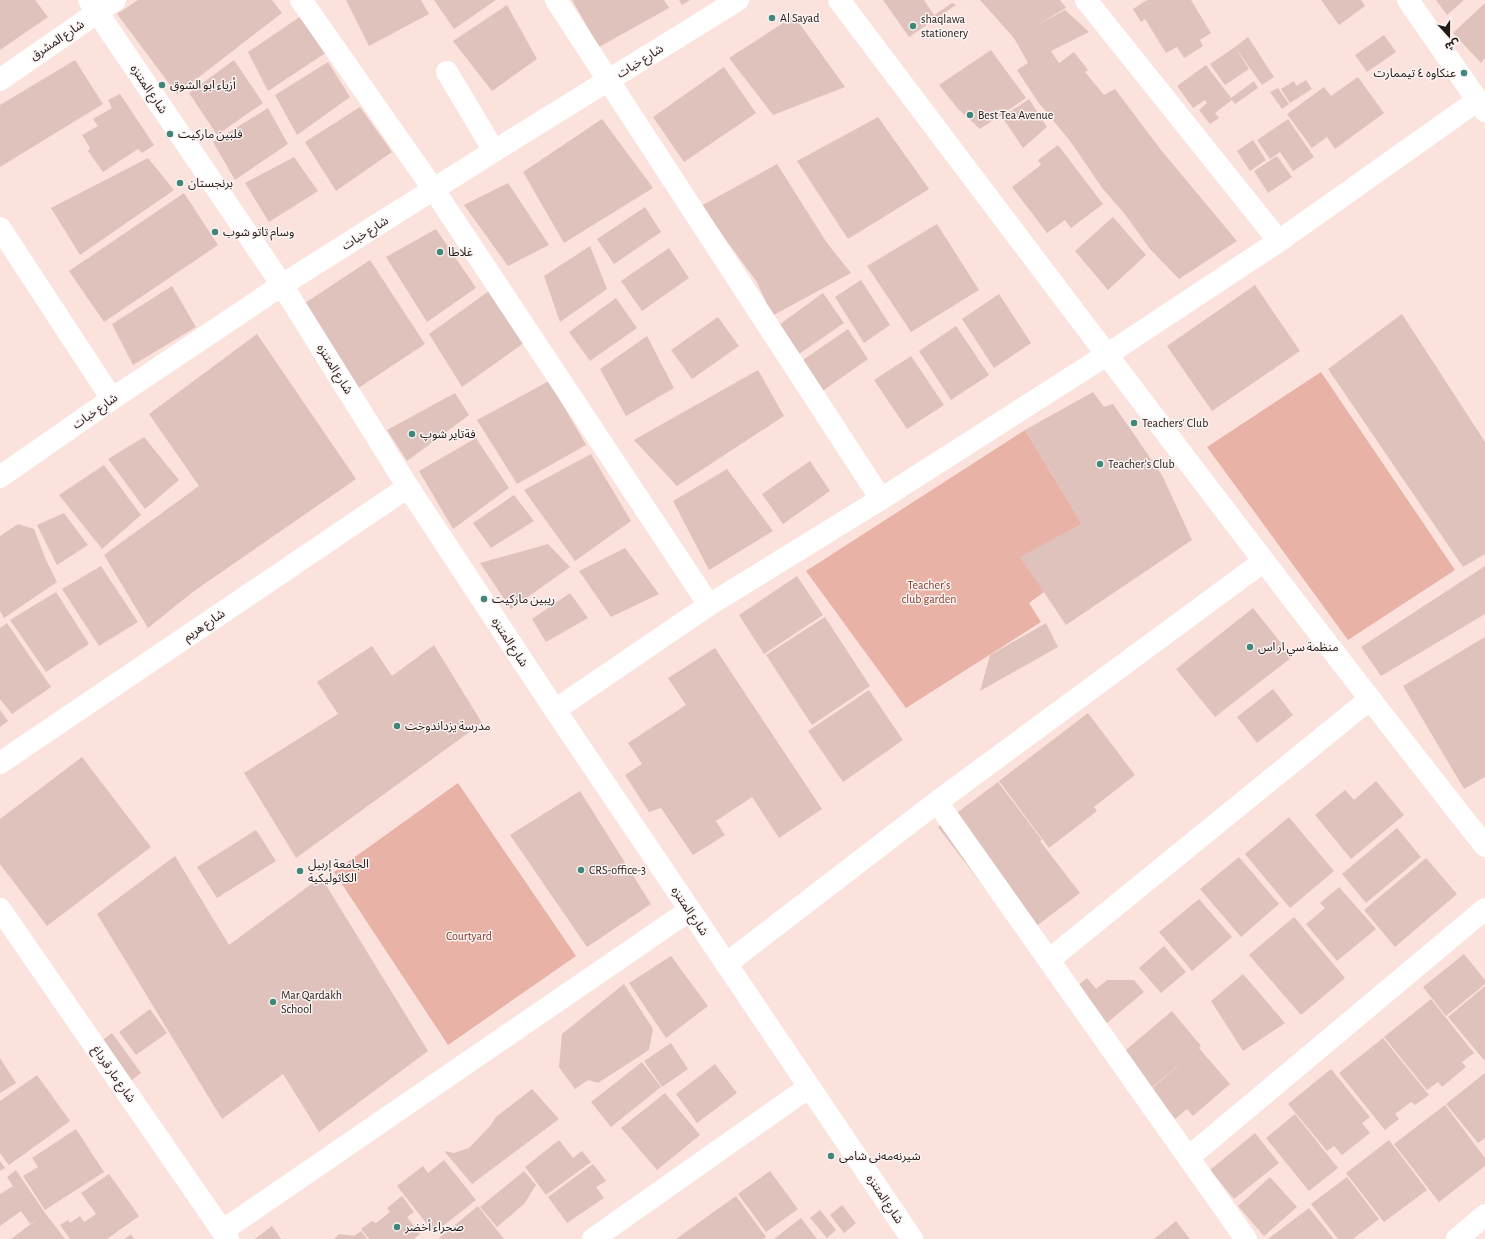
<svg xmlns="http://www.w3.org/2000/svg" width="1485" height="1239" font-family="'Alegreya Sans','Noto Sans Arabic',sans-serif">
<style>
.green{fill:#e9b2a7}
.building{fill:#e0c2bc}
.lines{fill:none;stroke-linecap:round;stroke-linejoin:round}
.minor{stroke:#fff;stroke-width:22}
.poi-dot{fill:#41867b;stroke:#faf4f3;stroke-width:1.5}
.labels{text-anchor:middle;stroke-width:3;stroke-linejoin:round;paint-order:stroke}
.poi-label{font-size:12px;fill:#231816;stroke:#faf4f3;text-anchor:start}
.street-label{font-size:12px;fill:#231816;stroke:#faf4f3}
.park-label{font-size:12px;fill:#8a3829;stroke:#faf4f3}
</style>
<rect width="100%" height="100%" fill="#fbe2dd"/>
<!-- green -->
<path class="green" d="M1321 372 1455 570 1348 640 1207 447Z
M1025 430 1082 524 1021 557 1044 592 1029 603 1041 622 906 708 806 571Z
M458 783 576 956 448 1045 334 872Z"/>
<!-- building -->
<path class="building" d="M0 0H35L48 17 0 50Z
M138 0H272L282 13 177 94 117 14Z
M346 0H421L429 14 369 46Z
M434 0H496L454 29Z
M572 0H664L669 8 599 47Z
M679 0H690L682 5Z
M883 0H924L934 15 952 3 956 5 909 37Z
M980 0H1060L1066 8 1037 25 1065 10 1089 32 1051 51 1059 63 1074 52 1088 70 1085 72 1104 95 1115 89 1161 150 1237 241 1179 279 1150 249 1124 213 1103 189 1070 141 1038 102 1017 70 1028 63 1014 38Z
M1147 0H1191L1211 33 1200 40 1203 46 1184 58 1177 47 1166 53 1145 19 1141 22 1133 9Z
M1321 0H1361L1365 6 1339 25Z
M1436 0H1464L1447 15Z
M1485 3V58L1481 63 1453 33Z
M507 5 537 59 492 91 453 41Z
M301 16 327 52 268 91 248 52Z
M794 16 845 87 773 115 729 58Z
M1384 35 1396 52 1367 72 1355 55Z
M1248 37 1274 77 1262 85 1235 47Z
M1235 47 1249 69 1225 85 1210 64Z
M991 50 1026 98 980 129 958 109 939 85Z
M75 60 103 104 0 167V105Z
M234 60 263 103 217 135 189 93Z
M328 62 350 97 297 135 275 95Z
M1206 65 1231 98 1254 81 1258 88 1235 104 1232 100 1215 113 1219 118 1210 124 1199 110 1207 103 1205 100 1193 108 1177 86Z
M724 67 756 113 684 162 653 117Z
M1358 77 1384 113 1335 149 1327 137 1312 148 1287 114 1324 87 1331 96Z
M1306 80 1312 89 1290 103 1281 89 1294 81 1296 86Z
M1278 88 1289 104 1282 109 1270 92Z
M120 94 154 145 142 153 138 149 103 172 88 151 90 148 82 135 98 126 93 119 112 108 108 100Z
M1029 99 1047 127 1023 148 1002 117Z
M360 107 392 152 336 191 305 142Z
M268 108 288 144 235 180 213 142Z
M878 117 929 189 848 239 797 161Z
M602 119 653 188 564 243 523 172Z
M1288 119 1314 157 1293 171 1280 152 1270 159 1257 140Z
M1253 140 1266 160 1250 171 1237 151Z
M1058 145 1103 204 1071 228 1065 220 1047 233 1012 187 1041 165 1038 160Z
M1277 156 1292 177 1268 193 1254 171Z
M294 157 318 191 269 222 245 183Z
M148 158 174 190 80 255 51 208Z
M777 164 827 243 851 273 772 316 757 282 701 206Z
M508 183 549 245 508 266 464 205Z
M184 193 218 245 104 322 69 271Z
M645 207 661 232 614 264 597 239Z
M1113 217 1146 255 1108 290 1075 251Z
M937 224 979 290 911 332 867 266Z
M436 229 476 288 427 322 386 257Z
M590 246 607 289 560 322 544 276Z
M669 248 689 278 642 311 621 281Z
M370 260 425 344 357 389 302 305Z
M861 280 890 325 864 343 835 297Z
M1255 285 1300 351 1212 411 1167 346Z
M172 286 196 327 133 365 112 324Z
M489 291 524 343 462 387 429 334Z
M823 293 844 323 796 356 776 327Z
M999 294 1031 343 994 368 962 319Z
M616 298 637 328 590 361 569 332Z
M1402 314 1485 442V554L1463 567 1328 369Z
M718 317 739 346 692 379 671 350Z
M956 326 989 375 951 400 919 351Z
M848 329 868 359 821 392 800 362Z
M257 334 356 479 194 591 148 628 104 555 199 486 149 414Z
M647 336 674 388 626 416 600 369Z
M911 356 944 405 907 429 874 380Z
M758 370 784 416 677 486 634 440Z
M549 381 586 445 517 484 477 420Z
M1093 392 1104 407 1113 404 1162 475 1192 540 1066 625 1020 557 1082 524 1025 430Z
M455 393 469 415 407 461 387 430Z
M144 437 179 480 145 509 108 459Z
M476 438 509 488 453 529 419 471Z
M591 454 631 521 575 561 524 490Z
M810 461 830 491 783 524 762 494Z
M104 465 141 515 102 549 59 495Z
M727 469 773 531 709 570 673 501Z
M514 495 534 521 491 548 473 523Z
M64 513 88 545 57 565 37 525Z
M18 524 34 529 46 560 57 582 4 618 0 611V536Z
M548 544 570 567 511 609 480 563Z
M625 548 659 594 611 617 579 571Z
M101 566 138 622 99 646 62 589Z
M1485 566V614L1381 676 1361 647Z
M797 576 823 615 764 654 739 615Z
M56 592 89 644 46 672 10 620Z
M570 593 588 618 546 642 532 619Z
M1253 608 1292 657 1215 717 1176 669Z
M825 617 870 686 812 725 766 655Z
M7 623 51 687 12 714 0 699V628Z
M1046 623 1058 647 980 691 990 655Z
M1485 637V777L1464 789 1403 686Z
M434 645 482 723 296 858 244 773 338 714 317 682 372 646 392 676Z
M715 648 822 809 779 838 752 797 716 821 725 835 693 855 661 808 649 812 625 775 642 764 628 743 686 705 668 678Z
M1273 689 1293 715 1257 743 1237 717Z
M869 690 903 740 843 782 808 731Z
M0 710 8 721 0 727Z
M1088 713 1135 775 1094 807 1097 811 1049 848 999 781Z
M82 757 151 847 47 926 0 864V819Z
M1376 781 1404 815 1351 859 1315 815 1345 790 1354 800Z
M998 782 1042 840 1040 841 1080 893 1022 937 938 827Z
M580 791 651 904 587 947 510 835Z
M1289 817 1334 871 1290 908 1245 854Z
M1397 828 1421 857 1366 903 1342 874Z
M256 830 276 861 217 898 197 867Z
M175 856 229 945 321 877 428 1051 319 1132 283 1074 222 1119 97 914Z
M1239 857 1279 904 1241 937 1200 889Z
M1426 858 1457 894 1395 947 1364 910Z
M1339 887 1376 929 1337 961 1306 924 1325 908 1320 903Z
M1199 899 1232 937 1192 971 1159 932Z
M1294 917 1345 978 1301 1015 1249 955Z
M1164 946 1186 972 1161 993 1139 968Z
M1464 954 1485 980V984L1446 1016 1423 987Z
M671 956 708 1006 666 1038 629 983Z
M1243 974 1285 1023 1243 1051 1211 1001Z
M1087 978 1096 989 1107 980H1134L1144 992 1096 1032 1065 996Z
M624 984 653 1029 649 1050 598 1083 588 1080 575 1089 559 1067 562 1034Z
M1485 986V1059L1484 1060 1448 1017Z
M1431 999 1474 1053 1462 1062 1466 1067 1442 1087 1438 1082 1427 1090 1384 1037Z
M150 1009 167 1033 136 1055 119 1032Z
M1172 1011 1201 1046 1199 1048 1230 1084 1193 1116 1187 1109 1175 1119 1150 1090 1187 1058 1150 1089 1120 1055Z
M112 1033 141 1073 129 1082 99 1043Z
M1383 1038 1429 1095 1415 1105 1411 1102 1395 1114 1399 1119 1385 1130 1339 1073Z
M671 1043 688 1069 662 1087 644 1061Z
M0 1058 16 1083 0 1093Z
M642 1062 661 1087 611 1127 591 1102Z
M715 1064 737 1093 697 1123 676 1094Z
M1331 1069 1370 1117 1362 1123 1370 1133 1342 1155 1334 1146 1327 1151 1288 1104Z
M1485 1073V1138L1478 1143 1446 1104Z
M37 1075 70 1121 9 1165 0 1153V1101Z
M532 1089 559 1119 472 1184 444 1151 454 1153 469 1148 490 1126 496 1117Z
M665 1093 700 1135 657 1170 621 1128Z
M1445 1105 1485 1158V1166L1439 1202 1394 1144Z
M1295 1114 1338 1168 1309 1191 1266 1138Z
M76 1129 104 1172 45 1210 23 1176 38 1167 32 1158Z
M1255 1133 1279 1163 1234 1199 1210 1170Z
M559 1140 573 1158 582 1151 591 1162 546 1195 525 1167Z
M1389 1140 1427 1190 1384 1222 1346 1173Z
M444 1160 476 1200 434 1233 397 1186 423 1166 428 1173Z
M0 1161 5 1168 0 1171Z
M593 1164 606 1181 596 1187 604 1198 567 1223 548 1197Z
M16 1170 45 1213 65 1239H11L39 1218 30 1224 21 1211 0 1226V1194L13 1186 7 1177Z
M524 1171 536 1185 524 1204 497 1227 480 1207Z
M770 1171 798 1209 766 1232 738 1194Z
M109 1174 139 1216 107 1239H70L60 1225 68 1220 70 1223 80 1216 84 1222 96 1214 81 1193Z
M1270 1177 1297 1207 1264 1236 1238 1206Z
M1347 1177 1379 1219 1353 1239H1338L1311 1204Z
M402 1196 414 1212 407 1217 420 1234 414 1239H369L361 1229 372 1221 376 1223 390 1212 387 1208Z
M736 1196 766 1237 763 1239H676Z
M842 1205 856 1223 844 1233 830 1215Z
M478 1206 504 1239H440L439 1238Z
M1309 1208 1334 1239H1268Z
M820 1210 836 1230 827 1238 810 1218Z
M801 1218 817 1239H774Z
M1176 1221 1190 1239H1154Z
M272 1226 281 1239H255Z
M361 1231 367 1239H334L339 1234 354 1236Z
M131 1234 134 1239H124Z"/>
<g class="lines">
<!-- minor -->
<path class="minor" d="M89 0 282 285 408 487 555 710 912 1239
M301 0 434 190 709 605
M556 0 881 499
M839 0C1053 283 1265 567 1485 846
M1086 0 1279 241
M1408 0 1485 111
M447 72 494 151
M0 80 115 0
M0 228 112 399
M0 477 112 399 282 285 494 151 738 0
M555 710 709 605 881 499 1108 354 1279 241 1478 100
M0 763 408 487
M937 802 1246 1239
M0 909 228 1239
M1049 960 1370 699
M726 964 937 802 1264 561
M1189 1157 1485 909
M222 1231 690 910
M593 1239 809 1087
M1457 1239 1485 1215"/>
</g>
<!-- markers -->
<g class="poi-dot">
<circle cx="772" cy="18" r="4"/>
<circle cx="913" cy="26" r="4"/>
<circle cx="1464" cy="73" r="4"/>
<circle cx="162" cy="85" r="4"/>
<circle cx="970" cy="115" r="4"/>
<circle cx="170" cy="134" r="4"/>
<circle cx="180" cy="183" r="4"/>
<circle cx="215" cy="232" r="4"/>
<circle cx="440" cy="252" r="4"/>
<circle cx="1134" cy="423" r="4"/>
<circle cx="412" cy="434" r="4"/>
<circle cx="1100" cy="464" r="4"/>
<circle cx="484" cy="599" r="4"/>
<circle cx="1250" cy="647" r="4"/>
<circle cx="397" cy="726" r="4"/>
<circle cx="581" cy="870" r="4"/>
<circle cx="300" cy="871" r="4"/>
<circle cx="273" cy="1002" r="4"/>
<circle cx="831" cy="1156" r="4"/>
<circle cx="397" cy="1227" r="4"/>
</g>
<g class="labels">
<!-- poi labels -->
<g class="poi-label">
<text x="780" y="22">Al Sayad</text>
<text x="921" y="23">shaqlawa<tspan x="921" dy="14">stationery</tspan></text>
<text x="1456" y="77" text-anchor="end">عنكاوه ٤ تيممارت</text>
<text x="170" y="89">أزياء ابو الشوق</text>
<text x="978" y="119">Best Tea Avenue</text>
<text x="178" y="138">فلبين ماركيت</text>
<text x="188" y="187">برنجستان</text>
<text x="223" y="236">وسام تاتو شوب</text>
<text x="448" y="256">غلاطا</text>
<text x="1142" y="427">Teachers' Club</text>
<text x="420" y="438">فةتاير شوپ</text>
<text x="1108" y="468">Teacher's Club</text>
<text x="492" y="603">ريبين ماركيت</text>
<text x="1258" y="651">منظمة سي ار اس</text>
<text x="405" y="730">مدرسة يزداندوخت</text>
<text x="308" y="868">الجامعة إربيل<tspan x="308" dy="14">الكاثوليكية</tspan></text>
<text x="589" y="874">CRS-office-3</text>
<text x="281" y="999">Mar Qardakh<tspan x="281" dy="14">School</tspan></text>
<text x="839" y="1160">شیرنەمەنی شامی</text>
<text x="405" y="1231">صحراء أخضر</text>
</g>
<!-- street labels -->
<g class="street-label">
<text transform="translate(57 40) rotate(-34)" y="4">شارع المشرق</text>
<text transform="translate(640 61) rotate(-32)" y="4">شارع خبات</text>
<text transform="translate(149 89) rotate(56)" y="4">شارع المتنزه</text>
<text transform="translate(365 233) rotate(-32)" y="4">شارع خبات</text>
<text transform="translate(335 369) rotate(58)" y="4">شارع المتنزه</text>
<text transform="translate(95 411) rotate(-35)" y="4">شارع خبات</text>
<text transform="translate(204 625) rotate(-34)" y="4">شارع هريم</text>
<text transform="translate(510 642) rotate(57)" y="4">شارع المتنزه</text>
<text transform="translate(690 911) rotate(56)" y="4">شارع المتنزه</text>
<text transform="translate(114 1074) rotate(55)" y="4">شارع مار قرداغ</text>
<text transform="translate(885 1199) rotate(56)" y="4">شارع المتنزه</text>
</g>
<!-- park labels -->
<g class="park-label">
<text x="929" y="589">Teacher's<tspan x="929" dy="14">club garden</tspan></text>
<text x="469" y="940">Courtyard</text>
</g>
</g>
<!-- north arrow -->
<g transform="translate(1449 36) rotate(159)" stroke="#faf4f3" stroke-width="3" paint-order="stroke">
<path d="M0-3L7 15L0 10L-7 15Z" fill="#231816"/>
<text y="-6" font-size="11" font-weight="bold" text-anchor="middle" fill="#231816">ش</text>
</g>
</svg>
